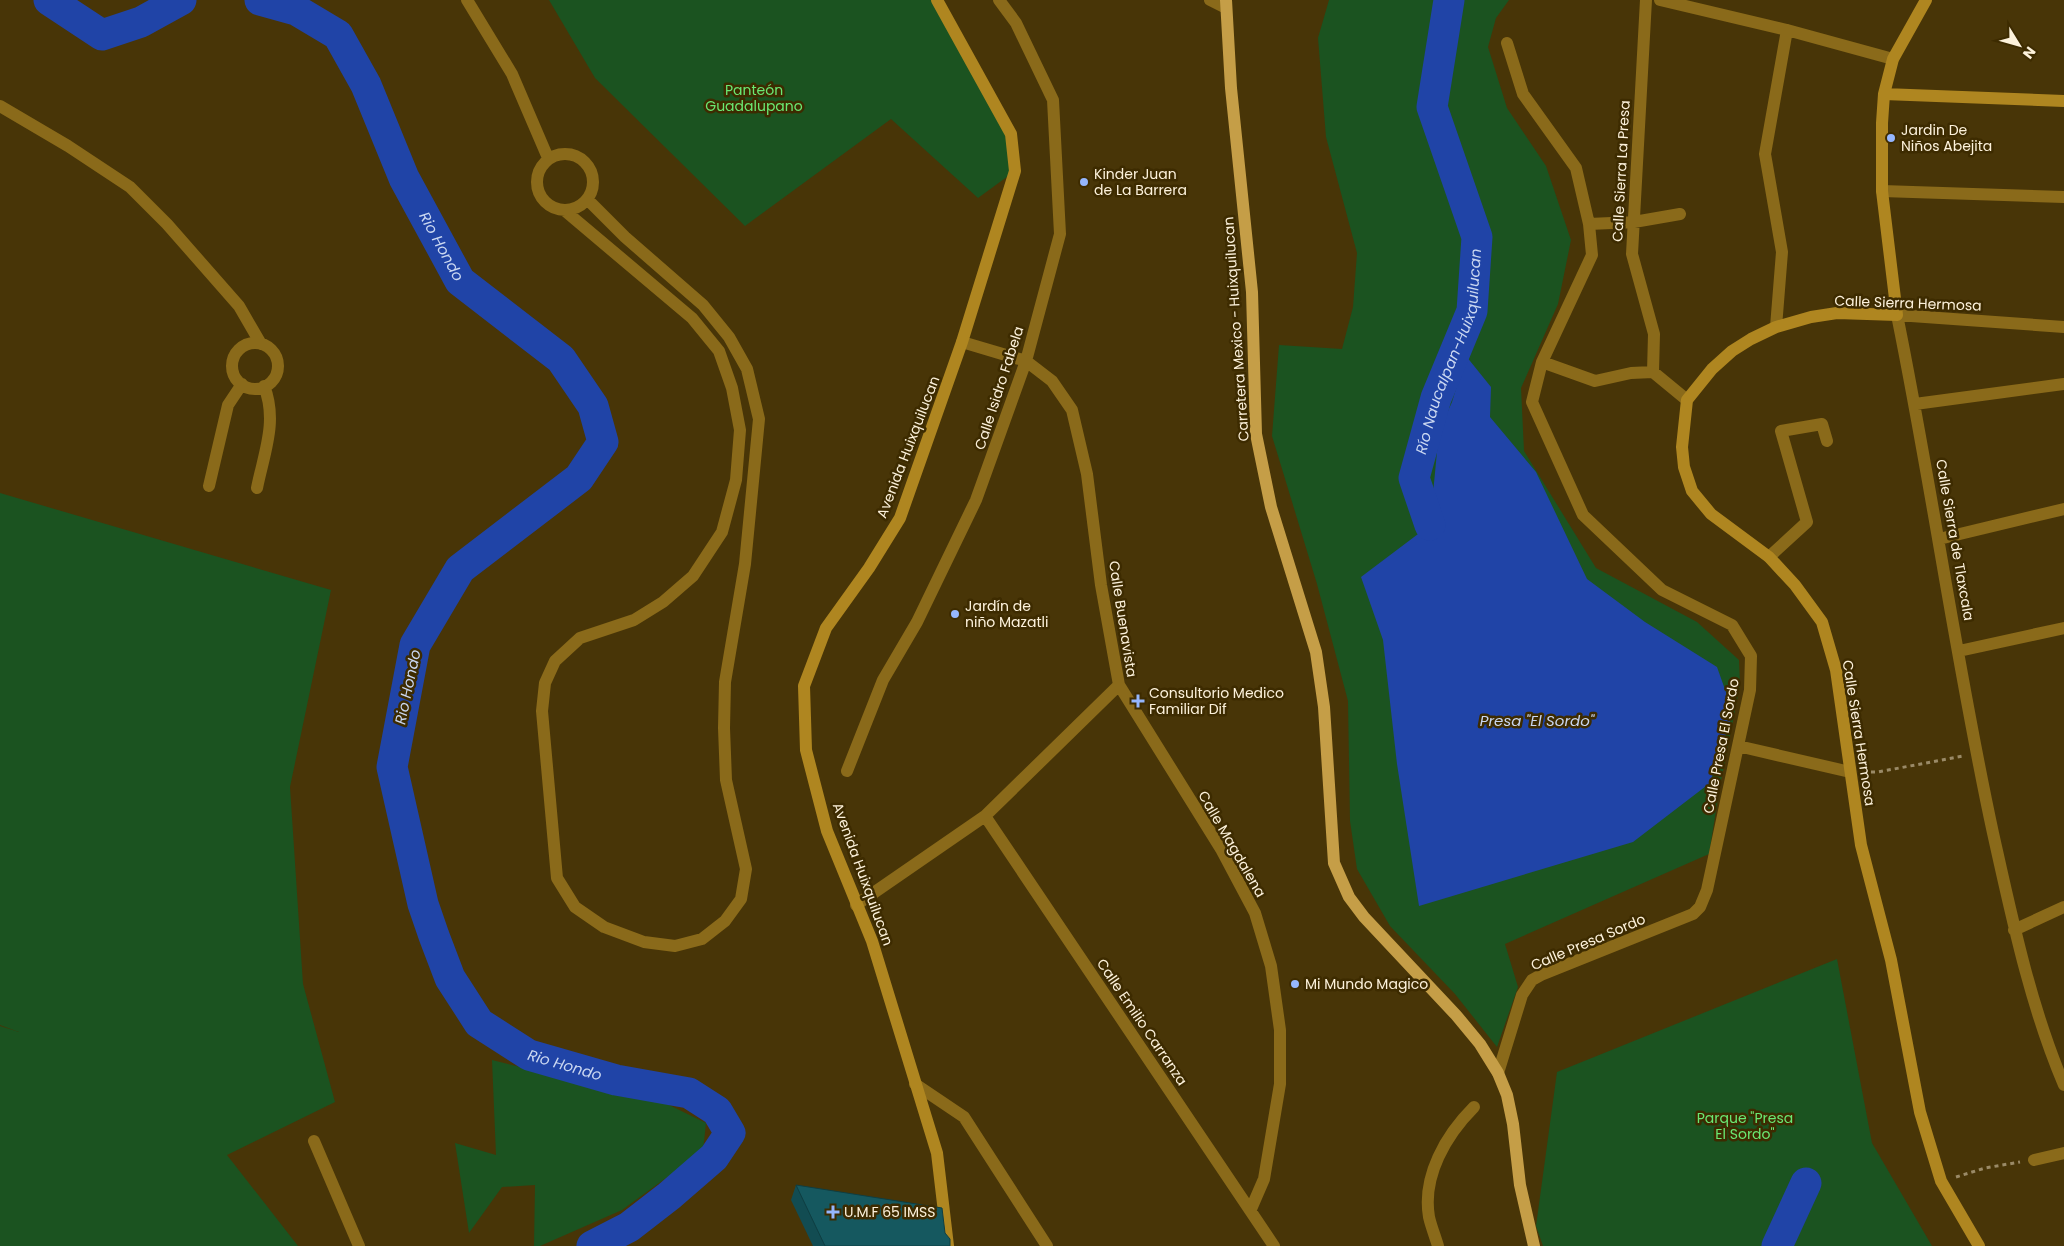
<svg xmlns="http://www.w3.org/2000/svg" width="2064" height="1246" font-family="Poppins,sans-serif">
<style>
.green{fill:#1b5320}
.water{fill:#2044a7}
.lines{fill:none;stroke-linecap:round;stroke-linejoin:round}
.river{stroke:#2044a7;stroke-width:31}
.path{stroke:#9a8a67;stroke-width:3;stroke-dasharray:4 4;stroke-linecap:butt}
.street{stroke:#8a6a1a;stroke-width:12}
.secondary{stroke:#af8620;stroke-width:12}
.primary{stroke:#c59e47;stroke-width:12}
.wall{fill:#124c52}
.building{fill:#15585f;stroke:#0f3e42}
.poi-dot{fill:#95b6fd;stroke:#3d2b00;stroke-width:2}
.labels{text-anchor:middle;stroke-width:5;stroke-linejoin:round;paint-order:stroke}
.park-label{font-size:14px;fill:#6ae973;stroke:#3d2b00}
.poi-label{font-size:14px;fill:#fdf2db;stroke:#3d2b00;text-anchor:start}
.street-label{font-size:14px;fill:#fdf2db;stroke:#3d2b00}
.water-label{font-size:15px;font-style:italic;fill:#cad7f1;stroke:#3d2b00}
</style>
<rect width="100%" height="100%" fill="#483507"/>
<!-- green -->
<path class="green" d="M549 0H937L1011 134 1015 171 978 198 891 119 745 226 595 78Z
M1329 0H1509L1496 18 1488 47 1507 108 1546 166 1571 240 1558 304 1521 388 1524 451 1596 568 1697 622 1739 660 1740 685 1720 786 1709 854 1505 944 1518 987 1497 1047 1455 994 1390 926 1357 869 1350 821 1348 701 1317 584 1272 436 1279 345 1342 349 1353 307 1357 253 1326 137 1318 38Z
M0 493 331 590 290 787 303 984 335 1102 227 1155 298 1246H0V1026L19 1032 0 1025Z
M1837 959 1872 1143 1932 1246H1543L1536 1226 1557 1072Z
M492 1060 667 1104 706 1123 703 1151 622 1210 540 1246H534L535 1185 502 1187 469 1233 455 1143 496 1155Z"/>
<!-- water -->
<path class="water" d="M1466 356 1491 387 1490 417 1536 472 1587 579 1645 622 1717 667 1733 712 1710 783 1633 842 1419 906 1397 764 1383 640 1361 577 1430 525 1439 431 1452 402Z"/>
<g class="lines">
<!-- river -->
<g class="river">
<path d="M49 0 102 35 141 22 181 0"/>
<path id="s1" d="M260 0 296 10 338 35 366 85 404 178 460 281 561 359 593 406 603 442 579 478 460 569 415 645 392 767 423 904 434 936 450 978 479 1023 529 1055 616 1080 689 1093 717 1111 730 1133 714 1157 669 1196 629 1227 592 1246"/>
<path id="s2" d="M1430 525 1414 478 1436 398 1472 311 1477 237 1432 107 1449 0"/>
<path d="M1777 1246 1806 1183"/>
</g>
<!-- path -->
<path class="path" d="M1863 772H1878L1963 756
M1956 1177 1985 1168 2020 1162"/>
<!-- street -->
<path class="street" d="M467 0 512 74 548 158
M1210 0 1226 8
M1646 0 1632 254 1654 334 1653 372
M1660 0 1787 30 1893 59
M0 106 68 146 130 187 167 224 239 306 261 344
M537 182a28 28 0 1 1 56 0a28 28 0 1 1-56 0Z
M1882 191 2064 197
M564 210 692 318 719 351 732 388 740 430 736 480 722 532 693 576 663 602 634 620 580 638 555 661 545 683 542 711 557 878 575 907 604 927 644 942 675 946 702 939 725 921 741 899 746 869 726 780 724 728 725 682 745 564 759 419 747 369 729 337 703 305 625 237 587 199
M1589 224 1634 222 1680 214
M1776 327 1782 252 1765 154 1787 30
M2064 327 1897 315C1932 487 1956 662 1993 833 2012 918 2030 1005 2064 1085
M962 342 1026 361 1052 381 1072 410 1087 474 1101 585 1119 685 1221 849 1255 913 1271 966 1280 1030V1084L1264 1179 1251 1209
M232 366a23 23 0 1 1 46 0a23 23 0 1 1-46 0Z
M1542 362 1595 381 1631 373 1653 372 1687 400
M1915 404 2064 384
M209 486 228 405 242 384
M257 488C264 453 278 421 264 386
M1939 539 2064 509
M1769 557 1807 522 1781 431 1822 424 1827 441
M1959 651 2064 628
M1738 746 1850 772
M847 771 883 680 917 622 976 500 1026 361 1060 234 1053 100 1016 23 999 0
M985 816 1274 1246
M856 905 985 816 1119 685
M2014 930 2064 907
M1498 1073 1522 995 1532 980 1541 975 1693 914 1700 907 1707 890 1750 690 1751 656 1732 625 1662 590 1583 515 1532 402 1542 362 1592 255 1589 224 1576 168 1523 94 1507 43
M915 1084 964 1117 1047 1246
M314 1141 359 1246
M2034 1160 2064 1153
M1438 1246C1435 1236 1431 1226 1429 1217 1422 1176 1446 1135 1474 1107"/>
<!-- secondary -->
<path class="secondary" d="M937 0 1011 134 1015 171 962 342 900 518 869 568 826 628 804 686 806 750 827 831 872 941 937 1153 948 1246
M1926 0 1893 59 1884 94 1882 123V191L1897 315 1837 313 1811 317 1776 327 1751 339 1732 351 1712 369 1687 400 1682 447 1684 467 1692 491 1711 514 1769 557 1795 585 1822 622 1836 670 1861 845 1891 960 1920 1112 1941 1181 1979 1246
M1884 94 2064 101"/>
<!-- primary -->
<path class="primary" d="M1226 0 1231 88 1252 292 1256 434 1271 507 1316 652 1324 707 1334 863 1349 897 1364 917 1456 1015 1480 1044 1498 1073 1507 1095 1513 1124 1520 1185 1534 1246"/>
</g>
<!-- wall -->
<path class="wall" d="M796 1185 950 1246H813L791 1200Z"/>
<!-- building -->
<path class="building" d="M796 1185 942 1208 945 1233 950 1239V1246H825Z"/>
<!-- markers -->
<g class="poi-dot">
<circle cx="1891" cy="138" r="5"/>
<circle cx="1084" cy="182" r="5"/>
<circle cx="955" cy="614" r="5"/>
<path d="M1135.5 693.5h5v5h5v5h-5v5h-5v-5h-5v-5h5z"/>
<circle cx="1295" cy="984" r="5"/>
<path d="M830.5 1204.5h5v5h5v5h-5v5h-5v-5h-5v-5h5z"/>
</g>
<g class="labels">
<!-- park labels -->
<g class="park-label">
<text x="754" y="95">Panteón<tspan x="754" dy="16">Guadalupano</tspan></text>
<text x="1745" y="1123">Parque "Presa<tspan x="1745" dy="16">El Sordo"</tspan></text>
</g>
<!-- poi labels -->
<g class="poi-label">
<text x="1901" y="135">Jardin De<tspan x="1901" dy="16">Niños Abejita</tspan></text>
<text x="1094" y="179">Kinder Juan<tspan x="1094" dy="16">de La Barrera</tspan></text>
<text x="965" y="611">Jardín de<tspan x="965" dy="16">niño Mazatli</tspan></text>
<text x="1149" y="698">Consultorio Medico<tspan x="1149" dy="16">Familiar Dif</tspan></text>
<text x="1305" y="989">Mi Mundo Magico</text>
<text x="844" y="1217">U.M.F 65 IMSS</text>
</g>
<!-- street labels -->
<g class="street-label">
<text transform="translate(1621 171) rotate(-87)" y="5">Calle Sierra La Presa</text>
<text transform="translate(1908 303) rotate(2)" y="5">Calle Sierra Hermosa</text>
<text transform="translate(1236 329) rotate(-94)" y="5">Carretera Mexico - Huixquilucan</text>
<text transform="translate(999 388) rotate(-72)" y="5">Calle Isidro Fabela</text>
<text transform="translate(908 447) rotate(-69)" y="5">Avenida Huixquilucan</text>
<text transform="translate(1955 540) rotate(80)" y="5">Calle Sierra de Tlaxcala</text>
<text transform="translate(1123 619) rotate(81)" y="5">Calle Buenavista</text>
<text transform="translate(1859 733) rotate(81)" y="5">Calle Sierra Hermosa</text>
<text transform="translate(1721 746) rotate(-79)" y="5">Calle Presa El Sordo</text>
<text transform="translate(1232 844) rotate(60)" y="5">Calle Magdalena</text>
<text transform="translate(863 874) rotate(70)" y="5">Avenida Huixquilucan</text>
<text transform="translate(1588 942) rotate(-23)" y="5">Calle Presa Sordo</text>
<text transform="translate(1142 1022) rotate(56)" y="5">Calle Emilio Carranza</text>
</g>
<!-- water labels -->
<g class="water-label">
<text dy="5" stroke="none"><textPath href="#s1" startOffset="322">Rio Hondo</textPath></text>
<text dy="5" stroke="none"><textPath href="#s2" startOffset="182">Río Naucalpan-Huixquilucan</textPath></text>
<text transform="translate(408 687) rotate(-78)" y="5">Rio Hondo</text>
<text x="1537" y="726">Presa "El Sordo"</text>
<text dy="5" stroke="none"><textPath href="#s1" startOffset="1358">Rio Hondo</textPath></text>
</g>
</g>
<!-- north arrow -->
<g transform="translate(2019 45) rotate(127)" stroke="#3d2b00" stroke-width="4" paint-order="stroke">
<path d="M0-4L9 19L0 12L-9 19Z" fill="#fdf2db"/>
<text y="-8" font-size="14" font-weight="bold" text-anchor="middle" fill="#fdf2db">N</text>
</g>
</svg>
